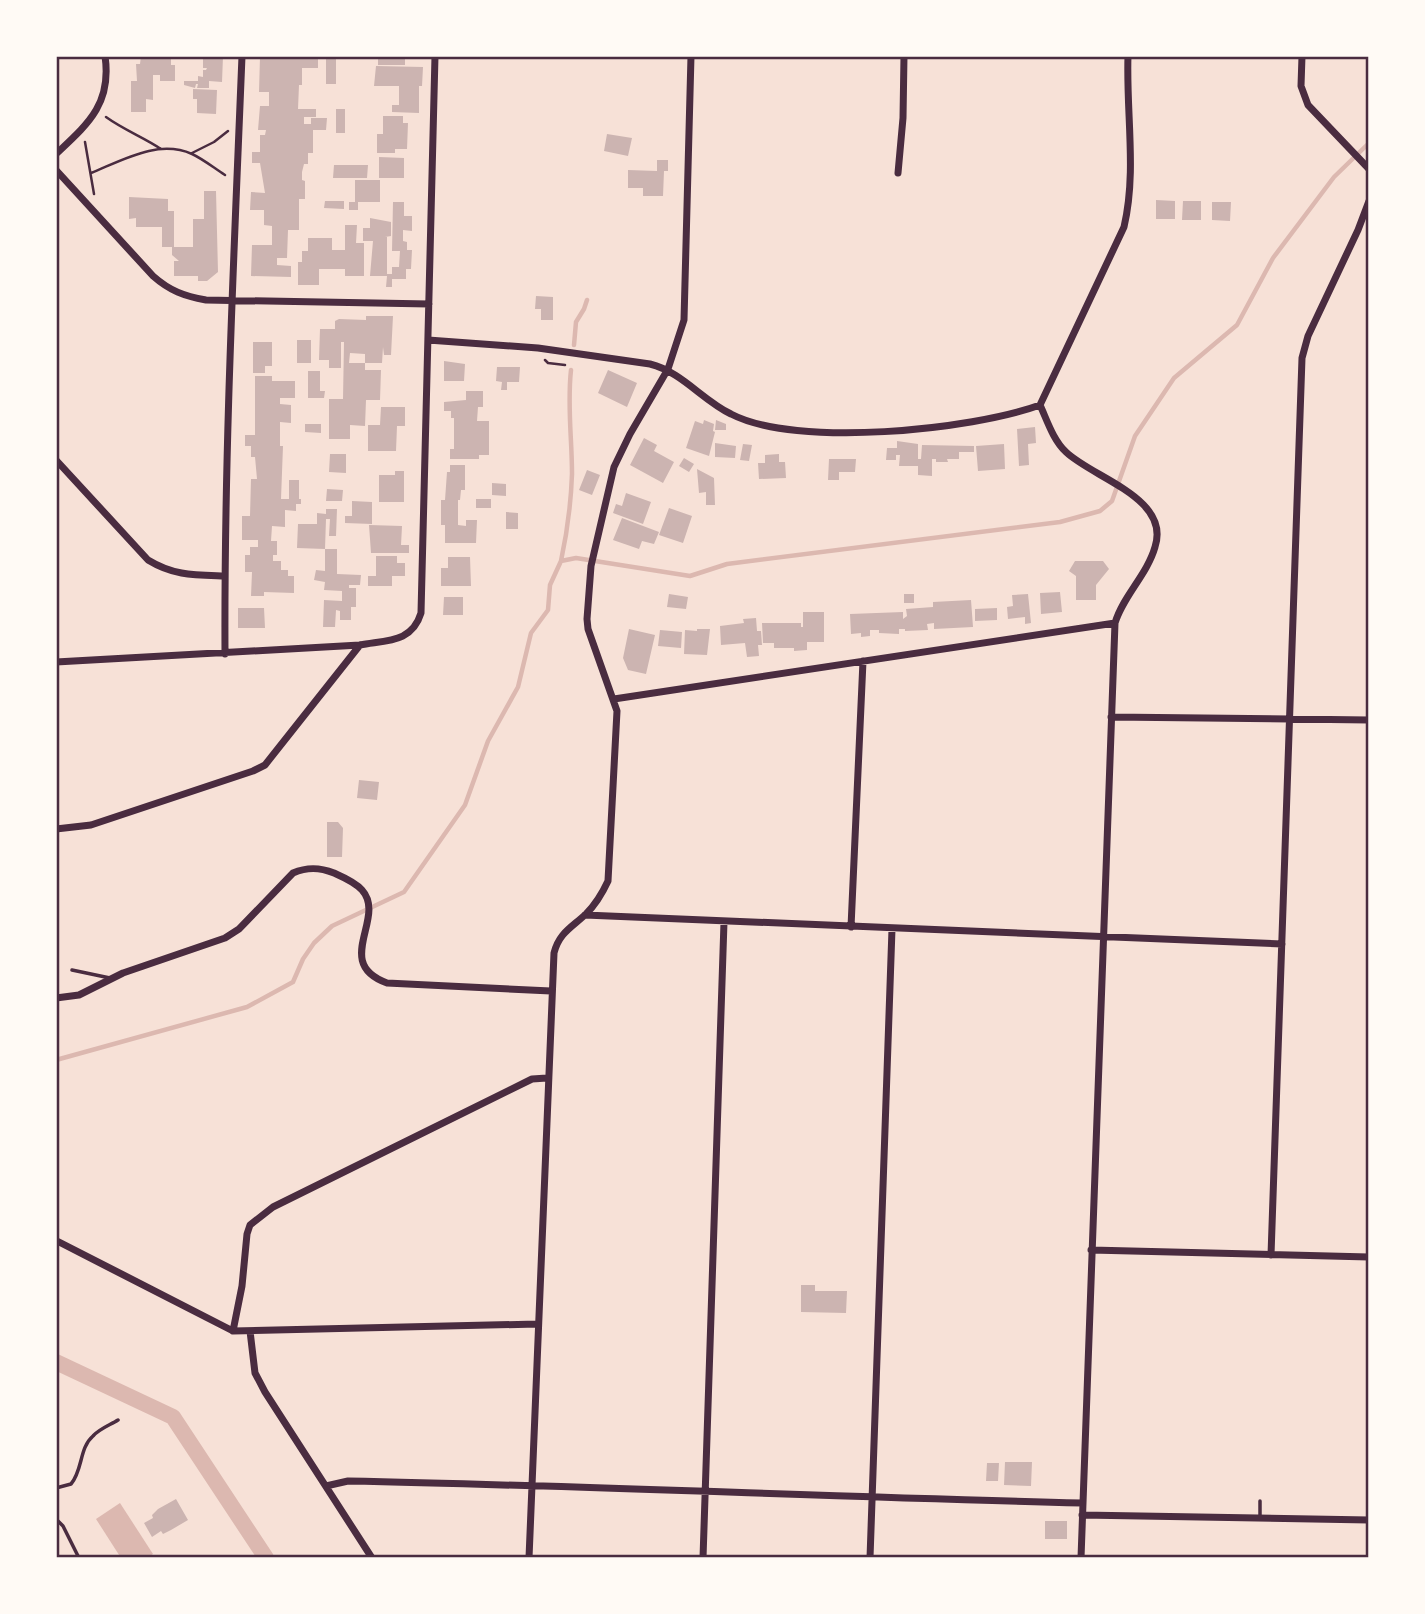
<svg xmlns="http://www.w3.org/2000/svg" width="1425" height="1614" font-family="'Golos Text',sans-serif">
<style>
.water{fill:#dcb8b0}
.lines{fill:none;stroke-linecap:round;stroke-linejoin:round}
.stream{stroke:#dcb8b0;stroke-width:4.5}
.canal{stroke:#dcb8b0;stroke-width:16}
.building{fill:#ccb4b1}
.path{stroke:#4a2c40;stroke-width:2.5}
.service{stroke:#4a2c40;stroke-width:3.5}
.minor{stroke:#4a2c40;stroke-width:7}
.neatline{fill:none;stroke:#4a2c40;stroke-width:2.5}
</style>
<rect width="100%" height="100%" fill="#f7e1d7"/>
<!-- water -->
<path class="water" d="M120 1503 153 1554 147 1558H121L96 1519Z"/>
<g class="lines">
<!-- stream -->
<path class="stream" d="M574 345 576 322 584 309 587 300
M561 561C567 533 571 503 572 474 572 438 567 406 571 370
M56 1060 247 1007 293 982 303 959 314 943 332 926 404 892 465 805 488 741 518 687 531 633 548 610 550 585 561 561 576 558 690 576 727 564 1060 522 1100 511 1112 501 1135 436 1174 378 1237 325 1273 258 1334 177 1369 143"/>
<!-- canal -->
<path class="canal" d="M56 1362 173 1417 266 1558"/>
</g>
<!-- building -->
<path class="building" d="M141 56H171V65H175V81H160V75H153V100L146 99V112H131V81H137L136 64H140Z
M207 56H223L222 82 209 81V88H197L198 84H196L195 88 184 85V81H198V76L203 77V70H206L207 68H203V59H207Z
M292 56 318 58V68H302V85H299L298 109H316V117H304V124H311V118H327L326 130H313V153H308V164H304L302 172V180L305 181V199H299V230H288L287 258H277V265L291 266V277L251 276 252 245H272V226L264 225V210H250L251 192 265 193 260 163H252V152H260V135H265L266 130H258L260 106H269V92H259L260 57Z
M378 56H405V65H378Z
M326 59H336V84H326Z
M376 66 423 67 422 86H419V113L392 112V105H399V86H374Z
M193 89 217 90 216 114 197 113V99H193Z
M336 109H345V133H336Z
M383 116H403V123H408L407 149H395V153H377V134H383Z
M607 134 632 138 628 156 604 151Z
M379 157 404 158V178H379Z
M657 160H668V171H664L663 196H643V188H628V170L657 171Z
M334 165H368L367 178H333Z
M355 180H380V202H358V210H349V202H355Z
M204 191H216L218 272 207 281H198V276H174V261H179L172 255V247H162V227H136V218L129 219V197L168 199V211H174V247H193V219H204Z
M1156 200 1175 201V219H1156Z
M325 201H344V209L324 208Z
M1183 201H1201V220H1182Z
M393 202H404V216H412V231L403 230V241L407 242V250H412L411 269H406V279H392V287H386L387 276H370L373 241H363V228H370V218L391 222V236L385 237H387V274H392V267H399L400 251H392Z
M1212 202H1231L1230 221 1212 220Z
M345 225H357L356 243H364V276H345V269H319V285H298V262H302V251H308V238H332V250H345Z
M536 296 553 297V320H541V309H535Z
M366 316H393L391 355H384L383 347 382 363H365V354L350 353 349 363H365V370H381L380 400H366L365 426 350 425V439H329V399H343L344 342H341V368H329V360H319L320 329H335V321L339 319 366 320Z
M297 340H311V363H297Z
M253 342H272V366H265V373H253Z
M444 361 465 364 464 381H444Z
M497 367H520L519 382H507V390H501L502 382 496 381Z
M608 370 637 383 627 407 598 393Z
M308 371H320V391H325L324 398H308Z
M255 376H272V381H295V398H280V404L291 405V423L280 422V446H283L281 499H289V480H299V499H301V504H296V511L285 510V527L272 526 271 541H277V555H273V561H281V570H288V576H294V593L264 592V596H251L252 572H245V555H250V547H258V540H242V516H250L251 479H257L255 457H251V446H245V435H255Z
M466 391H483V407H478L477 421H489V455H479V459H450V449H454V418H451V411H444V402L466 400Z
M381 407H405V426H397L396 451H368V425H380Z
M704 420 714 424 713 431 715 432 709 456 686 448 695 421 703 424Z
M716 420 726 424V430H715Z
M305 424H321V433L305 432Z
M1035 427 1036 443 1028 444 1029 465 1019 466 1017 429Z
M644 438 657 445 654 451 674 462 663 483 630 465Z
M897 441 918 444V459H921L922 445 974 446V452H959V459H947L948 462H936V459H932V476L918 475V466H899L900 455H896V460H886L887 448H897Z
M715 443 736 446 735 458 715 457Z
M743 444 752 445 749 461 740 460Z
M1004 444 1005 469 978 471 976 446Z
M330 454H346V473L329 472Z
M779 454V462H785L786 478 759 479 758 463H765V455Z
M684 458 694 464 689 472 679 466Z
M829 459H856L855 472H839V480H828Z
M450 465H465V490H461L460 500H458V525L466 526V520H477L476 543H445V525H441V500H445L447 472H450Z
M697 469 714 478 715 505H706V492L699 493Z
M587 470 600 475 592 495 579 490Z
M395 471H404V502H379V475H395Z
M492 483 506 484V496L492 495Z
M327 489 343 490 342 501H326Z
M626 493 651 502 643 524 613 513 616 504 622 506Z
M476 499H491V508H476Z
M352 501 372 502V524L345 523V516H352Z
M669 508 692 516 683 543 659 535Z
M326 509H337L336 536H329L330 519H326L325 549 297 548 298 524H317V513L326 514Z
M506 512 518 513V529H506Z
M622 518 659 532 654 544 642 541 639 549 613 540Z
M369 525 402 526 401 545H409V553H371Z
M325 549H337V574L361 575 360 585H349V588H356V607H351V620H340V611L336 610 335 627H323L324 600 342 601V591L324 590 325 582 314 580 316 570 325 571Z
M376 556H397V563H405V576H392V586H368V576H376Z
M448 557H470L471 586H441V568H448Z
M1075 561H1103L1109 569 1096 585V600H1076V576L1069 571Z
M1060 592 1062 612 1041 614 1040 593Z
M669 594 688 597 686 609 667 607Z
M904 594H914V603H904Z
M1028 594 1031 623 1025 624V617L1008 619 1007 607 1013 606 1012 595Z
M444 597H463V615H443Z
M971 600 973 627 934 629V623L927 624 928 630 905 631V629H899V634L879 633V630H870V636L861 637V633L851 634 850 614 903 612V619L907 616 906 609 933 607V602Z
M238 608H264L265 628H238Z
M997 608V620L975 621V609Z
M803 612H824V642H807V650L794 651V648H774V643H763L762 623H801V627H803Z
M756 618 757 631H761L762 645H758L759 656 747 657 745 643 721 645 720 626 744 623 743 619Z
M629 629 655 635 646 674 628 670 623 658Z
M697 629H710L707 655 684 654 685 630 697 631Z
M660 630 682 632 681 648 658 646Z
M359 780 379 782 377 800 357 798Z
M327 822H338L343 828 342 857H327Z
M801 1285H815V1291H847L846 1313 801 1312Z
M1005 1462H1032L1031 1486 1004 1485Z
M987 1463H999L998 1481H986Z
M176 1499 188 1520 171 1530 163 1534 161 1531 152 1537 144 1523 153 1518 152 1515 158 1509Z
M1045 1521H1067V1539H1045Z"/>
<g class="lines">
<!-- path -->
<path class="path" d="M106 117C124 130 143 137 161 149
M85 142 94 194
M192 153 214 142 228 131
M91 173C123 160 158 139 192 154 203 159 214 168 225 175
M545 360 548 363 565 365"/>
<!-- service -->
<path class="service" d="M72 970 110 978
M56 1488 71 1484C83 1470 79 1448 93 1436 99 1429 110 1425 118 1420
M1260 1517V1501
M56 1519 63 1526 79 1558"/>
<!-- minor -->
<path class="minor" d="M1302 56 1301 86 1308 105 1369 169
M56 154C88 124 112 104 105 56
M56 170 153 276C170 291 184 296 206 300L429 304
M898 173 903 118 904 56
M428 340 538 348 650 364C682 372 702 400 731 414 796 448 972 430 1040 405
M1040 405C1047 420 1053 440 1066 452 1093 478 1171 498 1155 547 1147 575 1123 596 1115 623L1081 1558
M1040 405 1124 227C1137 172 1126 113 1128 56
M56 460 148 560C174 576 195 575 225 576
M225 654C224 455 234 255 242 56
M56 662 360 645C386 640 412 643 421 613L435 56
M614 699 1115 623
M1111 717 1369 720
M56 829 91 825 253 771 265 765 360 645
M585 915 1282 944
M851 927 863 661
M56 998 79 995 123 973 225 938 239 929 293 873C307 867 319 867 334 873 343 877 355 882 362 890 387 918 332 963 387 983L551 991
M59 1242 233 1331 537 1324
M1091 1250 1369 1257
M1271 1255 1302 358 1308 336 1358 230 1369 201
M233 1331 242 1286 247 1234 250 1225 273 1207 532 1079 547 1078
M250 1331 255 1373 265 1392 372 1558
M326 1486 348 1481C593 1486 837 1497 1082 1503
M1082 1515 1369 1520
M529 1558 554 953C559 933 571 928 586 914 596 904 602 894 608 881L617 711 588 629 587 619 591 566 614 467 630 434 668 369 684 320 691 56
M703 1558 724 922
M870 1558 892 929"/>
</g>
<!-- border -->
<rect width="1425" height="1614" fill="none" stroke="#fffaf5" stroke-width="116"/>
<rect x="58" y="58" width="1309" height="1498" class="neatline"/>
</svg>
